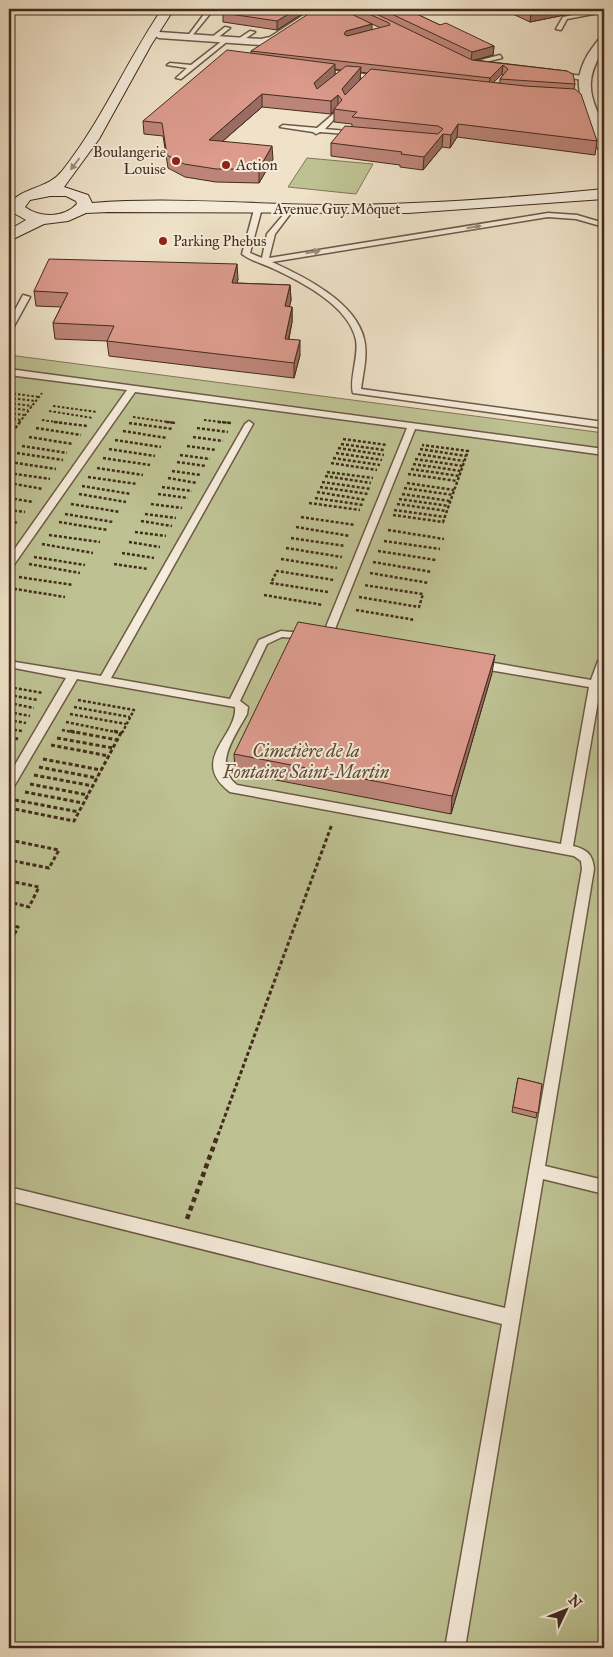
<svg xmlns="http://www.w3.org/2000/svg" width="613" height="1657" font-family="'IM FELL Great Primer',serif">
<style>
.green{fill:#bec293;stroke:#817658}
.lines{fill:none;stroke-linecap:round;stroke-linejoin:round}
.lane-casing{stroke:#6f5947;stroke-width:3}
.street-casing{stroke:#6f5947;stroke-width:3}
.secondary-casing{stroke:#442b1c;stroke-width:2}
.path-far3{stroke:#442b1c;stroke-width:2;stroke-dasharray:2.5 2;stroke-linecap:butt}
.path-far2{stroke:#442b1c;stroke-width:2.5;stroke-dasharray:3 2;stroke-linecap:butt}
.path-far1{stroke:#442b1c;stroke-width:3;stroke-dasharray:4 2.5;stroke-linecap:butt}
.path{stroke:#442b1c;stroke-width:4.5;stroke-dasharray:5 4;stroke-linecap:butt}
.lane{fill:#f5ecdb;fill-rule:evenodd}
.street{fill:#f5ecdb;fill-rule:evenodd}
.secondary{fill:#f5ecdb;fill-rule:evenodd}
.wall{fill:#bd8579;stroke:#442b1c;fill-rule:evenodd}
.shaded-wall{fill:#9a6c63;stroke:#442b1c}
.building{fill:#dc9b8d;stroke:#442b1c}
.oneway{fill:#9c8c7c}
.poi-dot{fill:#8f2418;stroke:#f5ecdb;stroke-width:2}
.labels{text-anchor:middle;stroke-width:4;stroke-linejoin:round;paint-order:stroke}
.far-poi-label{font-size:15px;fill:#442b1c;stroke:#f5ecdb;text-anchor:start}
.far-street-label{font-size:15px;fill:#442b1c;stroke:#f5ecdb}
.park-label{font-size:18px;font-style:italic;fill:#5c4934;stroke:#f5ecdb}
</style>
<rect width="100%" height="100%" fill="#efe2c8"/>
<filter id="stains"><feTurbulence type="fractalNoise" baseFrequency=".004" numOctaves="4"/><feColorMatrix values="0 0 0 0 .2 0 0 0 0 .09 0 0 0 0 .02 0 0 0 .5 -.17"/></filter>
<radialGradient id="worn" r=".72"><stop offset=".6" stop-color="#630" stop-opacity="0"/><stop offset="1" stop-color="#630" stop-opacity=".3"/></radialGradient>
<!-- green -->
<path class="green" d="M307 158 373 164 356 194 288 187Z
M9 355 604 433V1648H9Z"/>
<g class="lines">
<defs>
<path id="lane" d="M208 9H214L191 37H187Z
M604 9V12L567 19 561 30 556 29 563 17Z
M225 27 230 28 216 39H212V37Z
M250 31 255 32 242 41H238V39Z
M227 37 229 40 181 79 176 78 187 68 167 65 170 63 191 65Z
M500 55 502 58 469 66 466 64Z
M319 69 381 76 384 78 381 80 317 72Z
M556 73 584 76 587 78 584 80 554 76Z
M338 110 341 112 325 129 358 132 361 134 360 135 320 132 316 134 313 132 280 127 283 125 317 128Z
M255 206 262 208 250 253 262 258 267 234 290 207 294 209 275 234 269 258 548 213 577 215 604 223V227L576 219 548 217 272 262C303 276 356 302 364 339 368 355 363 373 361 389L604 422V428L353 393C349 380 359 356 356 340 349 306 302 282 274 269 264 264 251 261 242 254Z
M23 295 30 297 13 328 9 330V321Z
M9 369 604 449V455L415 429 331 639 326 642 321 639 407 428 135 392 13 566 9 567V557L127 390 9 375Z
M249 421 253 424 111 678 230 699 259 640 281 631 313 634 314 636 313 638 309 639 282 637 267 644 240 701 248 707 247 714C235 736 212 766 237 785L561 844 589 687 477 668 471 664 477 660 591 680 598 661 604 658V675L601 684 573 846C587 849 593 855 594 869L545 1166 604 1180V1194L543 1179 465 1648H445L502 1324 9 1201V1187L505 1308 582 869 581 861 574 856 230 792C188 760 238 736 235 707L77 679 13 788 9 789V775L66 678 9 667V661L101 676 245 424Z"/>
<path id="street" d="M313 9H325L277 42 261 45 159 38 153 35 159 32 261 39 270 37Z
M604 37C605 52 592 64 591 81 589 100 601 115 604 133 605 140 604 147 604 153 591 150 577 92 579 78 581 67 586 56 593 47 597 42 598 38 604 37Z"/>
<path id="secondary" d="M162 9H174L151 45 99 139 64 187 88 195 92 203C170 197 249 204 328 205 420 205 512 198 604 189V199L408 213 108 212 86 213 68 221 44 224 9 241V230L26 220 12 212 9 205C22 186 47 190 62 171 102 121 126 62 162 9ZM50 196H66L76 201 77 204C64 218 40 218 25 207L30 200Z"/>
</defs>
<!-- lane casing -->
<use href="#lane" class="lane-casing"/>
<!-- street casing -->
<use href="#street" class="street-casing"/>
<!-- secondary casing -->
<use href="#secondary" class="secondary-casing"/>
<!-- path-far3 -->
<path class="path-far3" d="M9 393 39 397
M9 398 35 401
M9 403 32 406
M53 406 97 412
M9 408 28 410
M49 411 93 418
M9 413 24 415
M133 417 175 423
M9 418 21 420
M42 420 63 423
M204 420 230 423
M19 423 42 393"/>
<!-- path-far2 -->
<path class="path-far2" d="M54 422 87 426
M166 422 176 423
M218 422 231 423
M129 423 173 429
M36 428 81 435
M197 428 228 432
M123 431 167 438
M9 436 20 422
M29 437 73 444
M193 437 223 441
M343 439 387 445
M115 440 161 447
M341 444 384 450
M22 446 67 453
M187 446 216 450
M338 448 384 455
M109 449 155 456
M420 449 466 456
M17 453 63 460
M336 453 382 460
M418 454 464 461
M180 455 210 459
M103 458 150 465
M333 458 380 465
M415 459 463 466
M10 462 56 469
M177 462 206 466
M331 463 377 470
M413 464 461 471
M97 468 143 475
M411 469 459 476
M172 471 201 475
M327 472 373 478
M9 473 50 479
M408 474 457 481
M325 476 371 483
M88 477 137 484
M168 478 197 483
M322 482 371 489
M9 483 43 489
M407 483 454 490
M82 486 131 494
M162 487 192 491
M320 487 368 494
M404 488 453 495
M317 492 366 500
M79 494 126 502
M158 494 188 498
M402 494 450 501
M9 498 33 502
M315 498 363 505
M399 499 449 506
M309 503 360 510
M71 504 120 512
M151 504 182 508
M397 504 447 511
M9 510 25 512
M394 510 445 517
M65 514 113 522
M145 514 176 518
M393 515 443 522 468 451 422 445
M301 517 355 525
M9 521 18 523
M141 521 172 526
M59 522 108 530
M296 527 350 536
M388 530 444 539
M135 532 166 536
M49 535 100 542
M291 538 345 546
M384 541 440 549
M129 542 160 547
M42 544 93 553
M286 548 342 557
M378 551 436 560
M122 553 154 558
M34 557 85 565
M281 559 337 568
M373 562 432 572
M29 564 80 573
M114 564 148 569
M370 573 429 583
M19 577 73 585
M9 588 65 597
M328 592 271 583 277 571 334 580
M264 595 323 605
M359 597 419 607 423 594 364 585
M356 610 415 620
M9 687 43 693
M9 695 38 700
M78 700 134 710 122 733
M9 703 34 708
M74 707 130 717
M9 712 30 716
M70 714 126 724
M9 720 26 723
M66 722 120 733
M9 729 22 731
M62 730 77 733"/>
<!-- path-far1 -->
<path class="path-far1" d="M70 731 117 740
M114 731 122 733
M9 737 18 739
M57 738 113 748
M51 745 109 756
M43 759 101 770
M39 767 97 778
M34 775 93 786
M30 784 88 795
M25 792 83 803
M15 800 79 812
M9 808 74 821 122 731
M9 840 59 850 49 868 9 860
M9 881 39 887 29 907 9 902
M9 925 18 927 9 945
M218 1135 332 824"/>
<!-- path -->
<path class="path" d="M187 1219 218 1134"/>
<!-- lane -->
<use href="#lane" class="lane"/>
<!-- street -->
<use href="#street" class="street"/>
<!-- secondary -->
<use href="#secondary" class="secondary"/>
</g>
<!-- wall -->
<path class="wall" d="M310 9 277 30 223 22V13Z
M345 9H406L440 25 494 46 493 55 475 60 567 71 575 84 574 89 597 141 595 155 457 137 450 148 442 147 423 170 400 167V165L331 156V143L352 126V124L334 122V111L331 114 262 107 223 141 273 159 259 183 216 182 185 177 168 168 163 136 144 134 143 121 251 53V51L345 11ZM365 21 381 28 372 30ZM335 69 341 70 335 75ZM360 72 367 73 360 80ZM502 74 503 75 500 79V83H493Z
M502 9H594L530 22Z
M238 279 237 283 290 285 291 300 289 307H292V322L289 339 300 355 294 378 109 356 107 341 55 339 53 323 61 307 36 306 34 291Z
M492 673 451 814 235 772 234 754Z
M518 1078 542 1084 536 1118 512 1112Z"/>
<!-- shaded-wall -->
<path class="shaded-wall" d="M297 9H310L277 30V21Z
M551 9H594L530 22 531 13Z
M372 24V32L346 39 344 34 346 31Z
M494 46 493 55 471 61 472 52Z
M335 64V76L314 96V83Z
M503 65 502 74 489 87 490 78Z
M361 67 360 80 342 101V89Z
M262 94V107L209 153V140Z
M338 95V108L334 109V111L331 114V101Z
M458 124 457 137 450 148 451 135Z
M443 134 442 147 423 170 424 157Z
M272 146 273 159 259 183V169Z
M237 264 238 279 233 298 232 283Z
M290 285 291 300 286 322 285 306Z
M292 307V322L285 355V339Z
M300 340V355L294 378V363Z
M495 655 492 673 451 814 452 796Z"/>
<!-- building -->
<path class="building" d="M230 9H297L277 21 223 13Z
M316 9H341L372 24 346 31 344 34 347 36 390 25 389 23 358 9H366L472 60 567 71 573 74 575 84 500 79 508 69 503 65 490 78 251 51Z
M381 9H406L440 25 446 23 494 46 472 52Z
M522 9H551L531 13Z
M227 50 335 64 314 83 317 89 346 66 361 67 342 89 345 95 371 69 525 86 575 89 581 94 597 141 458 124 451 135 443 134 424 157 401 154 402 152 331 143 345 126 438 134 443 129 438 126 352 117 357 112 334 109 342 100 338 95 331 101 262 94 209 140 272 146 259 169H216L184 164 167 155 162 123 143 121Z
M49 259 237 264 232 283 290 285 285 306 292 307 285 339 300 340 294 363 107 341 114 326 53 323 68 293 34 291Z
M298 622 495 655 452 796 234 754Z
M518 1078 542 1084 538 1113 513 1107Z"/>
<!-- one-way arrows -->
<defs><path id="oneway-solid" d="M-6-.8H1V-3.2L6.5 0L1 3.2V.8H-6Z" transform="scale(1.25)"/></defs>
<g class="oneway">
<use href="#oneway-solid" transform="translate(75 164) rotate(127)"/>
<use href="#oneway-solid" transform="translate(474 227) rotate(-9)"/>
<use href="#oneway-solid" transform="translate(313 252) rotate(-9)"/>
</g>
<!-- markers -->
<g class="poi-dot">
<circle cx="176" cy="161" r="5"/>
<circle cx="226" cy="165" r="5"/>
<circle cx="163" cy="241" r="5"/>
</g>
<g class="labels">
<!-- far-poi labels -->
<g class="far-poi-label">
<text x="166" y="157" text-anchor="end">Boulangerie<tspan x="166" dy="17">Louise</tspan></text>
<text x="236" y="170">Action</text>
<text x="173" y="246">Parking Phebus</text>
</g>
<!-- far-street labels -->
<g class="far-street-label">
<text x="337" y="214">Avenue Guy Môquet</text>
</g>
<!-- park labels -->
<g class="park-label">
<text x="306" y="757">Cimetière de la<tspan x="306" dy="21">Fontaine Saint-Martin</tspan></text>
</g>
</g>
<!-- margin -->
<rect width="613" height="1657" fill="none" stroke="#efe2c8" stroke-width="30"/>
<rect x="10" y="10" width="593" height="1637" fill="none" stroke="#442b1c" stroke-width="2.5"/>
<rect x="15" y="15" width="583" height="1627" fill="none" stroke="#442b1c"/>
<!-- north arrow -->
<g transform="translate(566 1610) rotate(47)" stroke="#f5ecdb" stroke-width="4" paint-order="stroke">
<path d="M0-4L9 19L0 12L-9 19Z" fill="#442b1c"/>
<text y="-8" font-size="14" font-weight="bold" text-anchor="middle" fill="#442b1c">N</text>
</g>
<rect width="100%" height="100%" filter="url(#stains)"/>
<rect width="100%" height="100%" fill="url(#worn)"/>
</svg>
